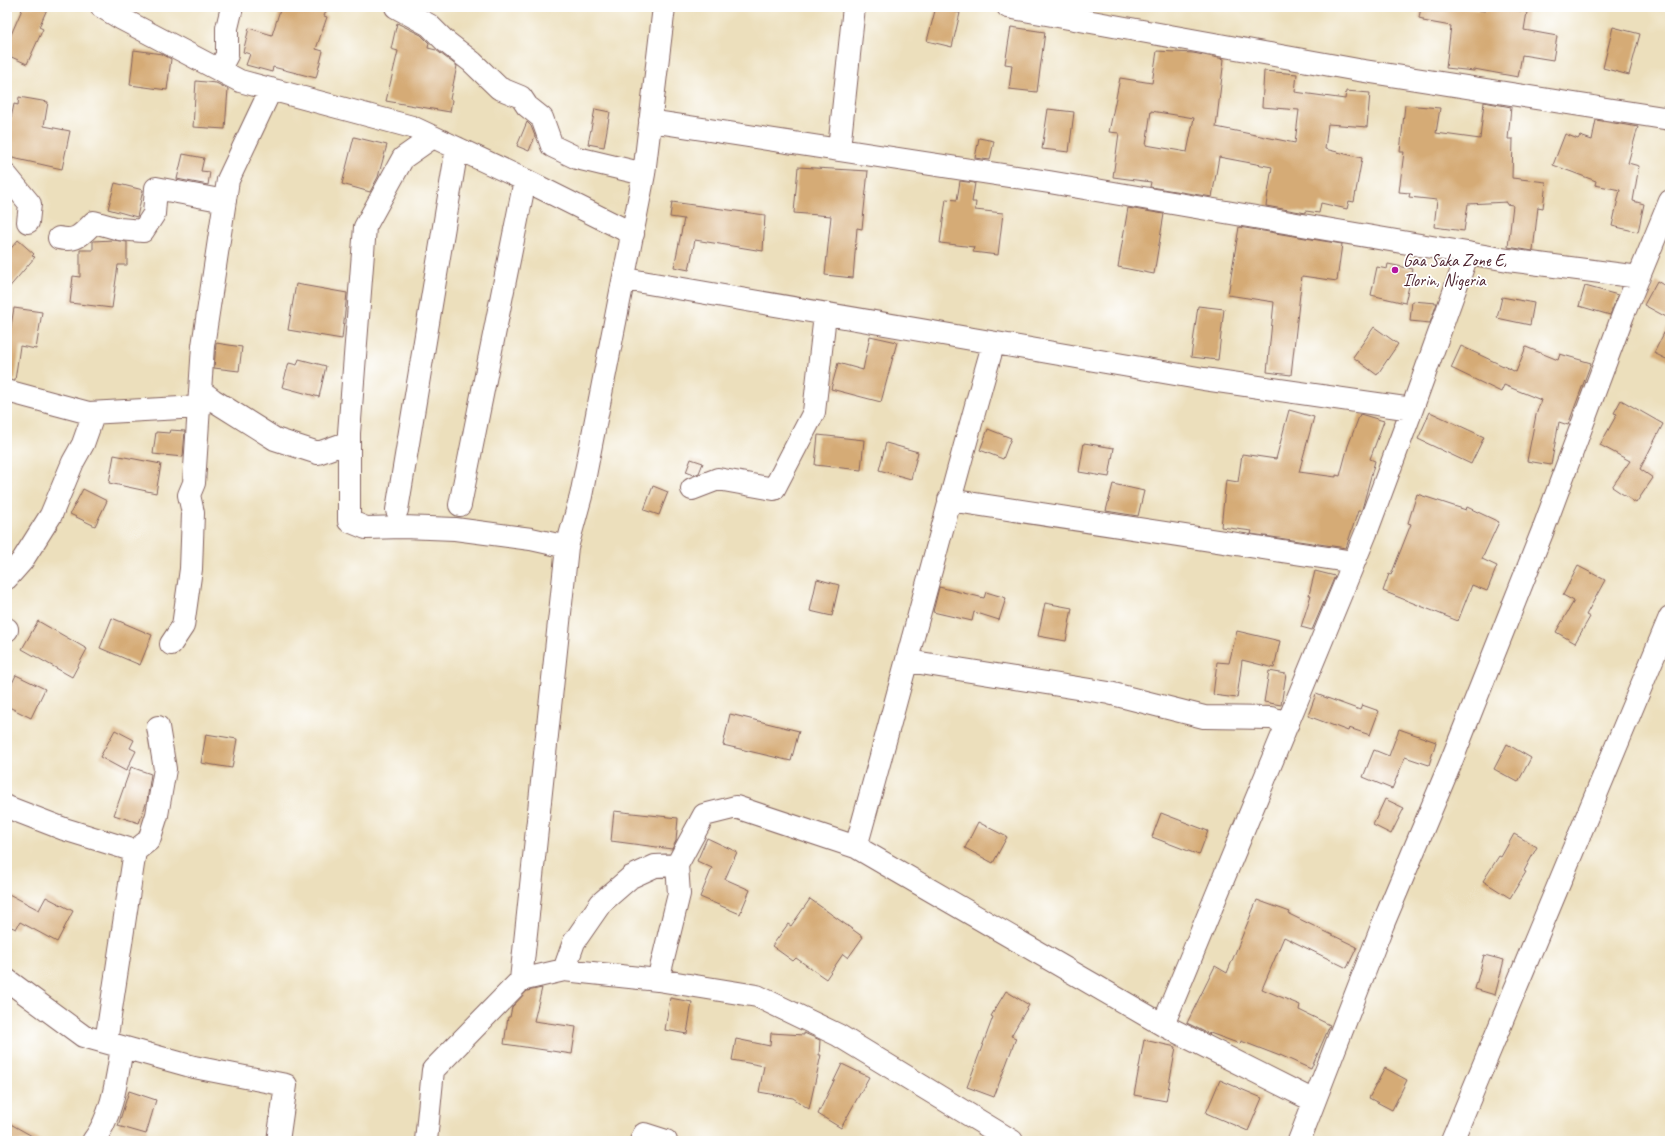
<svg xmlns="http://www.w3.org/2000/svg" width="1677" height="1148" font-family="Caveat,sans-serif">
<style>
.building{fill:#d5ab76;fill-rule:evenodd}
.lines{fill:none;stroke-linecap:round;stroke-linejoin:round}
.minor-casing{stroke:#83625e;stroke-width:24}
.minor{stroke:#fff;stroke-width:22}
.poi-dot{fill:#b5179e;stroke:#fff;stroke-width:1.5}
.labels{text-anchor:middle;stroke-width:3.5;stroke-linejoin:round;paint-order:stroke}
.poi-label{font-size:17px;fill:#4a1f2b;stroke:#fff;text-anchor:start}
</style>
<rect width="100%" height="100%" fill="#fff"/>
<filter id="ink" filterUnits="userSpaceOnUse"><feTurbulence type="fractalNoise" baseFrequency=".025" numOctaves="2"/><feDisplacementMap in="SourceGraphic" scale="8" xChannelSelector="R" yChannelSelector="G"/><feConvolveMatrix kernelMatrix="1 2 1 2 8 2 1 2 1" color-interpolation-filters="sRGB"/></filter>
<filter id="wash" filterUnits="userSpaceOnUse"><feTurbulence type="fractalNoise" baseFrequency=".012" numOctaves="4" result="noise"/><feDisplacementMap in="SourceGraphic" scale="16" xChannelSelector="R" yChannelSelector="G"/><feGaussianBlur stdDeviation="0.9" result="paint"/><feColorMatrix in="noise" values="0 0 0 0 0 0 0 0 0 0 0 0 0 0 0 0 0 1.4 0 .05"/><feComposite in="paint" operator="in"/></filter>
<g filter="url(#wash)">
<rect width="100%" height="100%" fill="#ecdfbc"/>
<g id="blocks">
<!-- building -->
<path class="building" d="M23 7H48L39 27 43 29 27 64 7 55V44Z
M281 7H328L324 16 327 17 316 49 323 51 316 78 273 67 272 72 246 65 250 54 243 52 249 28 272 35Z
M936 7 960 13 952 47 927 41Z
M1421 7H1453L1485 11 1486 7H1499L1527 12 1524 30 1557 36 1553 60 1522 55 1518 77 1474 69V71L1446 68 1451 26 1423 21V19L1419 18Z
M397 23 421 35 429 43 428 48 436 50 457 66 450 99 452 100 450 112 386 101 398 51 391 49Z
M1011 27 1045 32 1037 92 1009 89 1012 65 1005 64Z
M1613 27 1640 34 1629 75 1603 68Z
M134 50 162 54 171 59 167 90 130 85Z
M1157 51 1193 53 1224 59 1216 127 1295 143 1299 110 1262 107 1264 71 1297 74 1295 92 1345 99 1346 91 1370 93 1367 127 1328 124 1325 149 1362 158 1354 202 1349 201 1347 209 1321 203 1319 213 1306 211V213L1266 206 1272 167 1219 157 1212 197 1150 187 1151 182 1113 177 1119 133 1109 132 1120 78 1152 83ZM1151 111 1194 118 1187 152 1146 145Z
M196 81 216 83 228 89 225 129 193 127Z
M19 97 48 102 44 126 70 131 62 169 8 157 10 148 7 147V138L14 104 18 105Z
M1484 102 1511 107 1508 139H1513L1512 178 1546 182 1543 208 1538 207 1533 251 1508 247 1513 205 1506 204 1507 202 1468 204 1464 231 1434 227 1437 200 1409 197 1410 193 1399 192 1404 152H1400L1405 105 1440 108 1436 133 1480 139Z
M595 109 610 112 604 147 588 144Z
M1048 109 1074 112 1069 152 1042 149Z
M1596 120 1638 127 1628 163 1639 166 1633 201 1644 204 1638 232 1612 226 1620 190 1595 185 1596 181 1553 165 1565 134 1578 139 1580 136 1592 140Z
M527 122 531 126 535 136 529 151 517 146Z
M354 137 387 145 378 177 370 192 342 184Z
M979 138 994 141 990 160 975 158Z
M183 154 204 158 201 171 210 172 208 185 177 179Z
M798 167 868 171 862 229 857 228 853 278 825 275 831 216 794 213Z
M960 181 975 183 972 202H976L975 210 1003 213 998 255 973 252 974 247 940 243 946 199 957 200Z
M115 183 143 190 137 217 108 209Z
M672 202 765 215 763 251 695 240 689 270 674 267 684 219 670 217Z
M1128 208 1164 214 1154 274 1118 267Z
M1239 227 1342 244 1337 281 1302 276 1291 375 1267 372 1274 302 1228 295Z
M18 240 34 254 32 256 35 257 7 290V253Z
M113 240 127 242V265H118L112 308 70 303 73 276 80 277V250H93V241Z
M1388 264 1413 269 1405 303 1371 295 1377 267 1387 269Z
M1657 281 1670 289V319L1644 305Z
M296 284 347 293 342 339 288 330Z
M1585 286 1618 295 1610 315 1579 306Z
M1502 297 1534 303 1530 325 1497 318Z
M1412 301 1437 303 1430 323 1410 321Z
M1198 306 1224 309 1218 360 1191 357Z
M14 308 42 312 36 349 20 346 15 380 7 379V350Z
M1670 321V361L1654 353Z
M1374 327 1398 344 1377 375 1353 357Z
M870 336 897 342 881 402 831 389 838 363 863 370Z
M216 343 242 347 239 371 214 368Z
M1461 346 1516 372 1526 347 1558 360 1560 354 1591 363 1568 425 1559 422 1551 465 1527 461 1536 415 1541 400 1504 385 1501 392 1451 368Z
M299 359 326 366 319 397 282 387 289 363 297 365Z
M1621 400 1663 424 1640 469 1653 478 1636 503 1612 487 1630 461 1600 445 1617 414 1614 413Z
M1289 410 1314 417 1299 472 1336 477V475L1340 476 1348 446 1360 414 1384 421 1370 459 1375 461 1362 509 1361 511H1358L1346 548 1251 534 1252 531 1221 527 1226 480 1238 482 1242 454 1276 459Z
M1430 412 1484 437 1471 464 1418 439Z
M988 429 1011 438 1003 459 980 450Z
M170 430 185 431 183 457 153 454 156 432 169 433Z
M818 435 864 440 861 470 815 465Z
M886 443 918 452 911 479 879 470Z
M1084 443 1114 448 1109 477 1079 472Z
M114 455 161 464 156 493 109 483Z
M691 459 703 463 699 473 694 475 686 472Z
M1113 484 1144 491 1138 516 1106 511Z
M653 486 668 492 659 515 644 510Z
M83 489 107 501 95 526 70 514Z
M1417 494 1466 510 1467 507 1499 522 1482 559 1497 566 1487 591 1472 585 1458 621 1383 591 1389 574 1391 575 1411 524 1408 523Z
M1578 566 1605 580 1586 615 1590 617 1575 643 1556 632 1574 601 1563 595Z
M1315 571 1335 576 1312 630 1301 627 1311 595H1309Z
M817 579 839 585 832 616 810 611Z
M939 587 984 598 986 592 1006 598 999 620 974 612 972 621 933 612Z
M1045 603 1072 608 1066 641 1038 636Z
M112 618 152 635 140 665 100 648Z
M38 621 87 649 72 677 22 649Z
M1237 631 1280 641 1274 668 1242 660 1237 698 1213 695 1217 662 1229 663Z
M1269 671 1286 674 1281 705 1264 702Z
M16 675 45 689 31 718 7 706V694Z
M1316 694 1360 710 1362 705 1379 711 1370 735 1349 728 1348 731 1308 716Z
M730 714 799 731 791 761 723 745Z
M1399 729 1436 742 1429 765 1405 757 1392 789 1363 777 1374 750 1389 756Z
M115 730 134 740 130 748 136 751 126 771 100 757Z
M206 734 237 739 232 768 201 763Z
M1507 744 1531 758 1518 782 1494 769Z
M131 767 151 774 147 801 139 823 114 815Z
M1385 799 1404 808 1391 834 1373 825Z
M614 811 678 818 676 841 672 849 611 841Z
M1161 813 1208 831 1199 855 1152 837Z
M978 822 1007 837 993 863 965 848Z
M1514 834 1537 847 1524 871 1526 872 1510 898 1483 881 1499 856 1501 857Z
M707 838 737 852 725 879 750 890 740 914 700 897 712 868 697 861Z
M7 893 39 910 46 897 73 911 57 942 20 922 16 929 7 925Z
M810 899 863 937 848 958 843 954 826 979 796 958 793 961 772 946 788 924 791 926Z
M1257 900 1290 912 1289 914 1357 947 1347 968 1284 937 1262 989 1300 1005 1299 1010 1330 1025 1311 1069 1280 1055V1056L1241 1041 1240 1044 1210 1033 1209 1034 1187 1023 1215 966 1227 973Z
M1484 955 1504 960 1495 995 1475 989Z
M542 988 534 1021 576 1027 572 1054 504 1044 508 1017H510L512 1007 527 991Z
M1006 991 1029 1005 1011 1036 1016 1038 994 1097 967 1087 993 1017 991 1016Z
M670 998 692 1002 687 1034 665 1030Z
M771 1033 804 1035V1033L820 1040 819 1055H821L809 1109 793 1098 759 1092 764 1066 732 1060 736 1039 770 1046Z
M1144 1040 1176 1047 1166 1101 1134 1095Z
M842 1064 869 1077 841 1128 818 1114Z
M1385 1068 1407 1080 1392 1110 1369 1098Z
M1220 1080 1262 1098 1248 1131 1206 1113Z
M129 1091 156 1100 146 1134 118 1126Z
M7 1122 41 1141H7Z"/>
</g>
</g>
<g filter="url(#ink)">
<use href="#blocks" fill-opacity="0" stroke="#83625e" stroke-width="1"/>
<g class="lines">
<defs>
<path id="minor" d="M102 7 122 19 240 81 412 127 525 180 633 234
M396 7 429 25 445 41 472 62 499 88 521 97 527 106 542 118 552 146 577 158 644 174
M1008 7 1358 70 1670 119
M219 70 227 55V28L232 7
M650 121 1049 182 1508 260 1639 277
M433 137 403 158 365 227 349 433V521L366 528 403 527 455 529 531 539 567 547
M839 149 854 7
M7 176 30 204 28 222
M59 238C77 242 82 234 94 222L119 229 143 231 154 214 156 188 225 201
M625 279 1204 379 1412 409
M992 343 991 352C944 517 902 682 856 847L1163 1025
M200 390 213 400 275 439 318 453 349 442
M7 391 89 413 199 407
M692 489 718 479 774 489 814 412 825 315
M949 500 1354 562
M460 505 525 180
M397 510 457 148
M7 578 22 561 51 515 73 462 83 444 94 413
M7 629V630
M171 644 183 626 191 569 193 513 189 495 194 483 203 346 228 180 271 89
M908 661 1109 693 1204 717 1271 718 1288 723
M7 807 64 829 135 851 106 1042
M135 851 149 840 157 815 165 769 158 727
M564 970 574 942 601 903 631 877 655 866 677 865 704 815 736 807 856 847
M7 980 83 1036 194 1067 286 1085 278 1141
M521 980 564 970 658 980 757 996 838 1035 1012 1141
M658 980 679 894 677 865
M1314 1101 1163 1025 1366 533 1412 409 1468 253
M93 1141C113 1116 117 1077 122 1047
M426 1141 433 1070 521 980 567 547 581 496 644 174 664 7
M641 1141 644 1134 666 1141
M1299 1141 1383 924 1451 762 1543 530 1623 315 1670 201
M1452 1141 1670 617"/>
</defs>
<!-- minor casing -->
<use href="#minor" class="minor-casing"/>
<!-- minor -->
<use href="#minor" class="minor"/>
</g>
</g>
<!-- markers -->
<circle class="poi-dot" cx="1395" cy="270" r="4"/>
<g class="labels">
<!-- poi labels -->
<g class="poi-label">
<text x="1403" y="266">Gaa Saka Zone E,<tspan x="1403" dy="20">Ilorin, Nigeria</tspan></text>
</g>
</g>
<!-- margin -->
<rect width="1677" height="1148" fill="none" stroke="#fff" stroke-width="24"/>
</svg>
